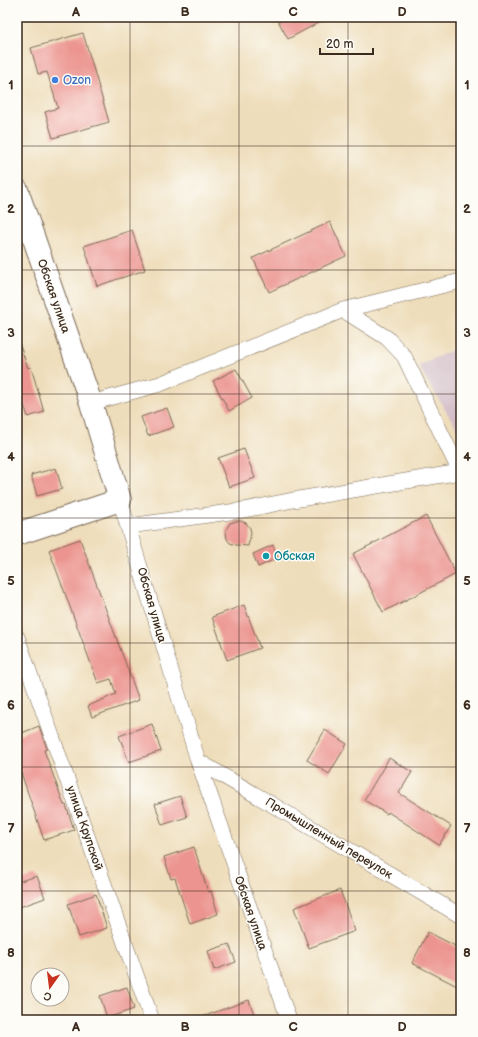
<svg xmlns="http://www.w3.org/2000/svg" width="478" height="1037" font-family="'Balsamiq Sans',sans-serif">
<style>
.industrial{fill:#d2bdc8}
.building{fill:#ec9490}
.lines{fill:none;stroke-linecap:round;stroke-linejoin:round}
.street-casing{stroke:#7a6955;stroke-width:16}
.secondary-casing{stroke:#7a6955;stroke-width:24}
.street{stroke:#fff;stroke-width:15}
.secondary{stroke:#fff;stroke-width:22}
.grid{fill:none;stroke:#3b2a1e;stroke-width:1;stroke-opacity:0.55}
.shop-dot{fill:#3f7fe0;stroke:#fdfcf7;stroke-width:1.5}
.culture-dot{fill:#0f9aa8;stroke:#fdfcf7;stroke-width:1.5}
.labels{text-anchor:middle;stroke-width:3;stroke-linejoin:round;paint-order:stroke}
.shop-label{font-size:12px;fill:#366cbe;stroke:#fdfcf7;text-anchor:start}
.street-label{font-size:12px;fill:#3b2a1e;stroke:#fdfcf7}
.culture-label{font-size:12px;fill:#0d838f;stroke:#fdfcf7;text-anchor:start}
.neatline{fill:none;stroke:#3b2a1e;stroke-width:1.5}
.grid-label{font-size:13px;text-anchor:middle;font-weight:bold;fill:#3b2a1e}
</style>
<rect width="100%" height="100%" fill="#fdfcf7"/>
<filter id="ink" filterUnits="userSpaceOnUse"><feTurbulence type="fractalNoise" baseFrequency=".025" numOctaves="2"/><feDisplacementMap in="SourceGraphic" scale="8" xChannelSelector="R" yChannelSelector="G"/><feConvolveMatrix kernelMatrix="1 2 1 2 8 2 1 2 1" color-interpolation-filters="sRGB"/></filter>
<filter id="wash" filterUnits="userSpaceOnUse"><feTurbulence type="fractalNoise" baseFrequency=".012" numOctaves="4" result="noise"/><feDisplacementMap in="SourceGraphic" scale="16" xChannelSelector="R" yChannelSelector="G"/><feGaussianBlur stdDeviation="0.9" result="paint"/><feColorMatrix in="noise" values="0 0 0 0 0 0 0 0 0 0 0 0 0 0 0 0 0 1.4 0 .05"/><feComposite in="paint" operator="in"/></filter>
<g filter="url(#wash)">
<rect width="100%" height="100%" fill="#eeddba"/>
<!-- industrial -->
<path class="industrial" d="M461 346V435L418 366Z"/>
<g id="blocks">
<!-- building -->
<path class="building" d="M276 17H329L288 39Z
M83 33 109 122 53 138 45 112 58 108 47 72 38 74 31 48Z
M330 222 346 256 269 292 253 258Z
M132 230 145 270 97 286 84 246Z
M17 343H19L28 368 31 367 44 412 28 417 24 405 17 407Z
M236 369 252 398 229 411 213 381Z
M167 408 174 427 148 436 141 417Z
M244 449 255 478 229 487 218 458Z
M56 468 62 489 37 496 31 475Z
M426 516 456 574 383 612 353 554Z
M236 521H241L246 523 250 528 251 533 248 546 236 545 230 543 227 539 226 533 227 528 230 523Z
M80 539 139 700 92 717 88 706 116 694 111 679 98 683 49 550Z
M273 545 278 558 258 567 253 554Z
M244 605 260 648 227 660 212 617Z
M152 724 161 751 129 762 119 736Z
M39 726 47 749 44 750 64 805H66L74 830 44 840 17 761V735Z
M325 730 347 744 329 774 307 760Z
M389 758 412 772 399 793 451 826 439 845 388 812 387 814 364 800Z
M180 796 187 817 162 825 155 804Z
M194 847 208 892 211 891 218 914 190 924 175 878 171 879 164 857Z
M37 876 45 898 17 908V882Z
M340 890 355 931 309 948 294 908Z
M96 894 107 928 79 937 68 904Z
M428 932 461 949V988L412 963Z
M229 944 236 962 214 970 208 951Z
M127 987 134 1009 107 1018 100 996Z
M249 1000 256 1020H199V1018Z"/>
</g>
</g>
<g filter="url(#ink)">
<use href="#blocks" fill-opacity="0" stroke="#7a6955" stroke-width="1"/>
<g class="lines">
<defs>
<path id="street" d="M343 310 387 338 404 356 461 474
M91 403 160 384 343 310 461 281
M120 500 198 761 289 1020
M129 526 244 510 293 500 460 472
M17 637 152 1020
M198 761 461 916"/>
<path id="secondary" d="M17 190 91 403 120 500 17 534"/>
</defs>
<!-- street casing -->
<use href="#street" class="street-casing"/>
<!-- secondary casing -->
<use href="#secondary" class="secondary-casing"/>
<!-- street -->
<use href="#street" class="street"/>
<!-- secondary -->
<use href="#secondary" class="secondary"/>
</g>
</g>
<!-- grid -->
<path class="grid" d="M130 17V1020M239 17V1020M348 17V1020M17 146H461M17 270H461M17 394H461M17 518H461M17 643H461M17 767H461M17 891H461"/>
<!-- markers -->
<circle class="shop-dot" cx="55" cy="80" r="4"/>
<circle class="culture-dot" cx="266" cy="556" r="4"/>
<g class="labels">
<!-- shop labels -->
<g class="shop-label">
<text x="63" y="84">Ozon</text>
</g>
<!-- street labels -->
<g class="street-label">
<text transform="translate(54 296) rotate(71)" y="4">Обская улица</text>
<text transform="translate(152 605) rotate(74)" y="4">Обская улица</text>
<text transform="translate(85 828) rotate(71)" y="4">улица Крупской</text>
<text transform="translate(329 838) rotate(31)" y="4">Промышленный переулок</text>
<text transform="translate(251 913) rotate(71)" y="4">Обская улица</text>
</g>
<!-- culture labels -->
<g class="culture-label">
<text x="274" y="560">Обская</text>
</g>
</g>
<!-- margin -->
<rect width="478" height="1037" fill="none" stroke="#fdfcf7" stroke-width="44"/>
<!-- north arrow -->
<g transform="translate(50 987) rotate(194)"><circle r="19" fill="#fdfcf7" stroke="#afa8a0"/>
<path d="M0-3L7 15L0 10L-7 15Z" fill="#c8321e"/>
<text y="-6" font-size="11" font-weight="bold" text-anchor="middle" fill="#3b2a1e">С</text>
</g>
<!-- scale -->
<path d="M320 48v6h53v-6" fill="none" stroke="#3b2a1e" stroke-width="2"/>
<text x="326" y="48" font-size="12" fill="#3b2a1e" stroke="#fdfcf7" stroke-width="3" paint-order="stroke">20 m</text>
<rect x="22" y="22" width="434" height="993" class="neatline"/>
<g class="grid-label">
<text x="76" y="16">A</text>
<text x="185" y="16">B</text>
<text x="293" y="16">C</text>
<text x="402" y="16">D</text>
<text x="11" y="89">1</text>
<text x="467" y="89">1</text>
<text x="11" y="213">2</text>
<text x="467" y="213">2</text>
<text x="11" y="337">3</text>
<text x="467" y="337">3</text>
<text x="11" y="461">4</text>
<text x="467" y="461">4</text>
<text x="11" y="585">5</text>
<text x="467" y="585">5</text>
<text x="11" y="709">6</text>
<text x="467" y="709">6</text>
<text x="11" y="833">7</text>
<text x="467" y="833">7</text>
<text x="11" y="957">8</text>
<text x="467" y="957">8</text>
<text x="76" y="1031">A</text>
<text x="185" y="1031">B</text>
<text x="293" y="1031">C</text>
<text x="402" y="1031">D</text>
</g>
</svg>
